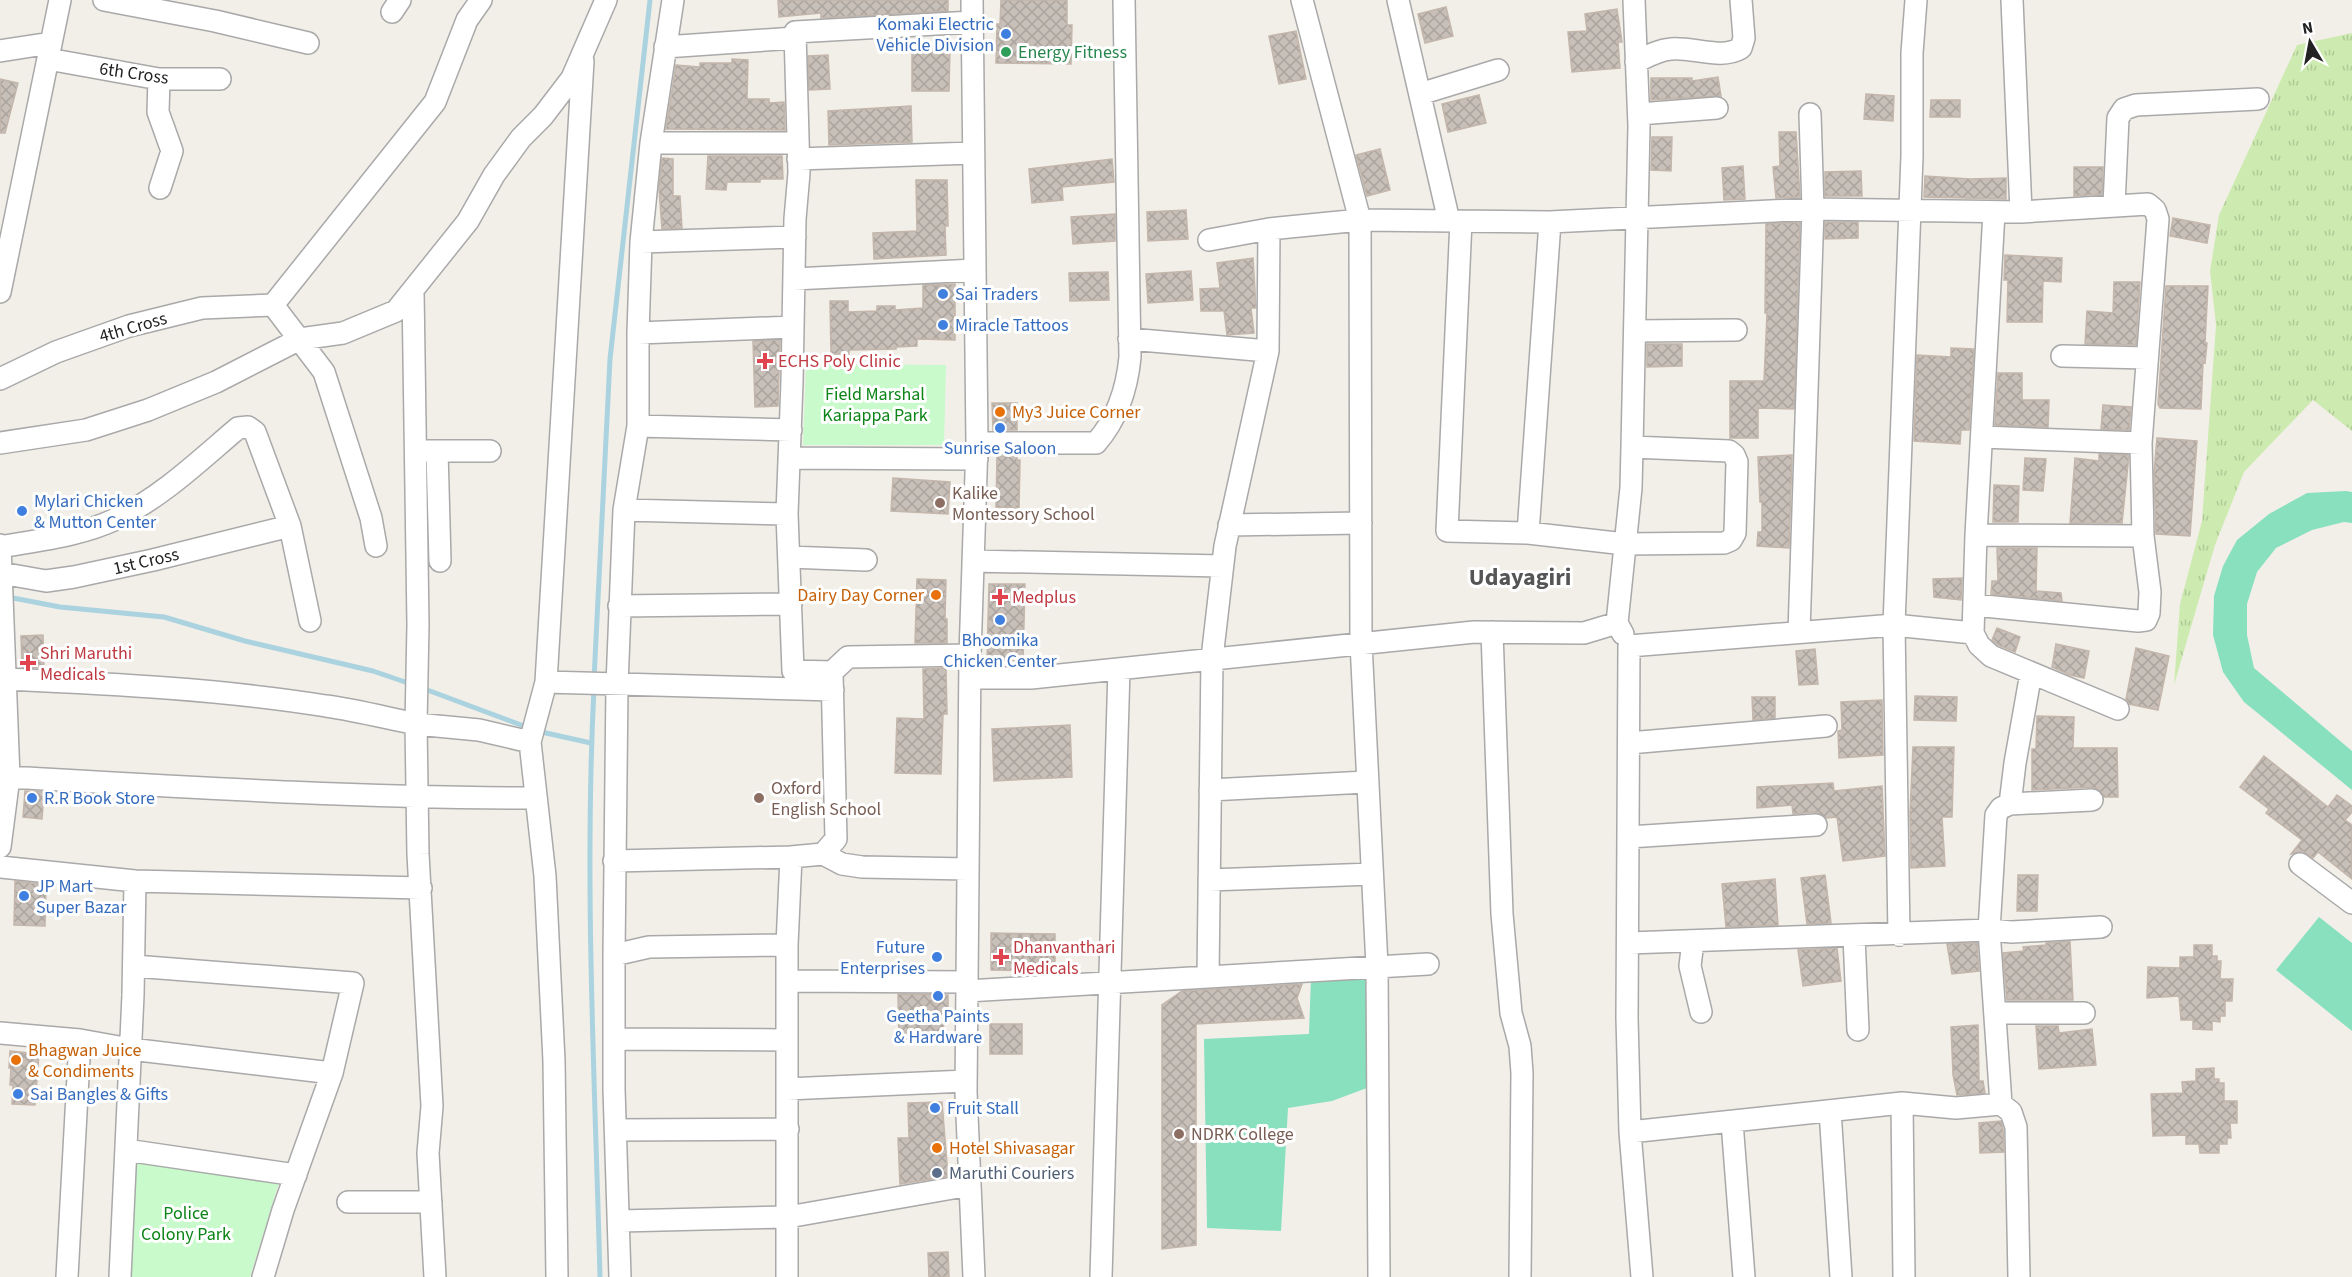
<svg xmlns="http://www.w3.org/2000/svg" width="2352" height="1277" font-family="'Source Sans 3',sans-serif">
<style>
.grass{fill:url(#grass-tufts)}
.park{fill:#c8facc}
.pitch{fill:#88e0be}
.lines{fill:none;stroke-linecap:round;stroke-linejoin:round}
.stream{stroke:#aad3df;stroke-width:5}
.building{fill:url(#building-cross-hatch);stroke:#c4b6ab;stroke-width:1.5}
.minor-casing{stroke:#a9a9a9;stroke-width:24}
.minor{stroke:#fff;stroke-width:21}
.shop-dot{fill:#3f7fe0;stroke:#fff;stroke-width:2}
.leisure-dot{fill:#2e9e5b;stroke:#fff;stroke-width:2}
.health-dot{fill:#e0444e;stroke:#fff;stroke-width:2}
.food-dot{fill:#e8710a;stroke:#fff;stroke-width:2}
.education-dot{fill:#8d6e63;stroke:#fff;stroke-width:2}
.service-dot{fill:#5c6f8a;stroke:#fff;stroke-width:2}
.labels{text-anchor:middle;stroke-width:6;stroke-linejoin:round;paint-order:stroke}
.shop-label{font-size:18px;fill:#366cbe;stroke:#fff;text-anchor:start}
.leisure-label{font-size:18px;fill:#27864d;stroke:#fff;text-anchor:start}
.street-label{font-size:18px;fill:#222;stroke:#fff}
.health-label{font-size:18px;fill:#be3a42;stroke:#fff;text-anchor:start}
.park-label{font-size:18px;fill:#0c8416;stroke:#fff}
.food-label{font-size:18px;fill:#c56008;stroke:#fff;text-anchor:start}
.education-label{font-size:18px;fill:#785e54;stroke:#fff;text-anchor:start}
.service-label{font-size:18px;fill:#4e5e75;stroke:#fff;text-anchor:start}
.district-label{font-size:24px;font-weight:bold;fill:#555;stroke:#fff}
</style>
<defs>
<pattern id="grass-tufts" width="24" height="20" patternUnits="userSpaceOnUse" patternTransform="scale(1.5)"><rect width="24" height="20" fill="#cdebb0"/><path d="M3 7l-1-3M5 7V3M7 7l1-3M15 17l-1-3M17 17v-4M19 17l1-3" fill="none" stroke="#b0c997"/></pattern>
<pattern id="building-cross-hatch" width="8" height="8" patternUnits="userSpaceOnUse" patternTransform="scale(1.5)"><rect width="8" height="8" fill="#c7bfb8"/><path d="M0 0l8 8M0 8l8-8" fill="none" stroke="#aba49e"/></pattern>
</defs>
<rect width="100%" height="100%" fill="#f2efe9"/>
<!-- grass -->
<path class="grass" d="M2352 33V431L2313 400 2244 472 2215 545 2174 685 2180 604 2202 521 2216 325 2210 271 2219 215 2297 45Z"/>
<!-- park -->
<path class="park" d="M806 364 946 365 944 445H803Z
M133 1163 280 1179 250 1277H131Z"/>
<!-- pitch -->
<path class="pitch" d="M2346 491 2352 492V523L2344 522 2312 530 2276 548 2257 572 2247 604V635L2254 668 2352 751V790L2244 702 2223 672 2213 635 2214 596 2223 566 2237 540 2269 514 2307 493Z
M2319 917 2352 943V1031L2276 970Z
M1370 974 1375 1085 1332 1101 1288 1108 1281 1231 1207 1228 1204 1039 1309 1034 1311 977Z"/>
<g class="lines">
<!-- stream -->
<path class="stream" d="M8 597 60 607 164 617 245 641 373 671 411 684
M594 679 610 359 650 0
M422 688 529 728
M594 688C584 884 595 1081 600 1277
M537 731 591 743"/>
</g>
<!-- building -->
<path class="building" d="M778 0H948V11L821 18V13L779 17Z
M1001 0H1067V25H1072L1071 64 996 63 997 24H1000Z
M1446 7 1453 36 1425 43 1418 14Z
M1617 9 1622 42H1618L1620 68 1572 72 1568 32 1587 31 1585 14Z
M1296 31 1306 79 1279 84 1269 36Z
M912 46H950L949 91H912Z
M828 55 830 89 809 90 808 56Z
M732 59 748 60 747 99H769V103L784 102 785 130 666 129 676 65 700 67V63H732Z
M1718 77 1721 96 1651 100V78H1692V81Z
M0 79 18 83 5 133H0Z
M1866 94 1894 96 1893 121 1864 119Z
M1479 95 1486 123 1448 132 1442 104Z
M1931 100H1960V117H1930Z
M911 106 912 142 829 145 828 111Z
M1779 132H1796L1800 197 1776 198 1773 167 1780 166Z
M1652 137H1672L1671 171 1651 170Z
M1380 149 1390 190 1367 196 1356 155Z
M708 156H782L783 179H760V182H727L726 190 706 189Z
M662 158 673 159V196H680L682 228 662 229 659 189Z
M1112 159 1114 182 1062 187 1063 200 1032 203 1029 169Z
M1743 166 1745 199 1724 200 1722 168Z
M2074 167H2103L2102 194 2074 196Z
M1861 171 1862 196H1825V172Z
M1925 176 1970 179 2006 178V199L1924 197Z
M916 180H947L948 226H945L946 255 874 259 873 233 917 231Z
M1186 210 1188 239 1148 241 1147 212Z
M1115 214V241L1073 244 1071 217Z
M2173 218 2210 225 2207 243 2170 236Z
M1800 222 1794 409 1758 408V438H1730V381H1764L1767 313H1765L1766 224Z
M1825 222H1858V238L1825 239Z
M2005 255 2062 258 2061 282 2043 281 2042 322H2007L2008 280H2004Z
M1253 258 1256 308H1251L1254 333 1227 335 1224 311H1201L1200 289 1220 288 1217 263Z
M1191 271 1193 300 1148 303 1146 274Z
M1108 272 1109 300 1070 301 1069 273Z
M2114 282H2140L2136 345 2085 344 2087 311 2113 313Z
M955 284V340L917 339V346L896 347V349L849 350V354H831L830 301H848V312L877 311V306H895V310L923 308V285Z
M2166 286H2208L2205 343H2207L2205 363 2203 362 2201 409 2160 408 2158 404Z
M780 340 778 406 755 407 753 341Z
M1647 344H1682V366L1647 367Z
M1951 348 1974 349 1969 430H1961L1960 444 1914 441 1917 355 1951 357Z
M1998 373H2022V400H2049L2048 427 1995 425Z
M992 403H1017V430H993Z
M2103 405 2131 407 2129 430 2101 429Z
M2157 438 2197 441 2190 536 2156 534 2154 473Z
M2099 454 2129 455 2122 523H2070L2075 458 2099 461Z
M1792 455 1789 548 1757 546 1758 532H1762V502H1760L1758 457Z
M997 456H1017V460H1020L1019 508 996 507Z
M2025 458 2046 459 2043 491 2023 490Z
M893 478 950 482 948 514 891 511Z
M1994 485 2019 486 2018 522H1993Z
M1997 548H2037L2036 591 2061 593 2062 601 1991 594 1992 581H1998Z
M1962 578 1961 600 1934 597 1933 579Z
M917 579 946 580 945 619H947V643H915Z
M989 584H1025L1023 661 987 660Z
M1997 628 2020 637 2015 652 1998 645 1992 640Z
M43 635 44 668 22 667 21 636Z
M2056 644 2089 651 2084 678 2070 675 2052 667Z
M2136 648 2169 656 2158 710 2129 704 2126 699Z
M1815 649 1818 684 1799 685 1796 651Z
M946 668 947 714H943L941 774 895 773 897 718 924 719 923 669Z
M1915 696 1957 697 1956 721 1914 720Z
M1752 697H1775V718L1753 720Z
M1882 700 1883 755 1839 758 1838 731 1842 730 1841 702Z
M2037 716 2074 717 2073 748H2117L2118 797H2104L2098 789 2091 787 2032 790V749H2036Z
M1070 725 1072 777 994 781 992 729Z
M1913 747H1954L1952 817H1942L1945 866 1911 868 1910 814Z
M2264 756 2328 807 2337 795 2352 806V812L2345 820 2352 825V879L2318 852 2313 858 2302 851 2291 854 2302 840 2266 813 2269 809 2240 787Z
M1833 783 1834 791 1882 786 1885 856 1843 861 1837 817 1826 818 1816 812 1793 814 1792 805 1757 808V787Z
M25 791 44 792 42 819 23 817Z
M1825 875 1831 923 1807 924 1801 878Z
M2018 875H2038L2037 911H2017Z
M1775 879 1778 925 1726 927 1722 884Z
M15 881 46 885 45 926 14 925Z
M991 933 1055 934V971L991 970Z
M2070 941 2073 1000H2007L2003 953 2024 951 2023 947 2046 945V943Z
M1977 943 1979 971 1952 974 1947 944Z
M2194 945H2212V956H2217V961H2221L2220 979H2233L2232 1001H2225V1016H2220V1022L2212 1021V1030L2193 1029V1020H2181L2179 996 2147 998 2148 967 2180 968V957H2194Z
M1837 948 1841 981 1803 986 1798 950Z
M1302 984 1297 998 1304 1018 1196 1024V1245L1162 1249V1005L1182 991Z
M898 994 948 995V1012H944L943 1041 899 1040Z
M990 1024H1022V1054H990Z
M1978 1025 1979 1081H1983L1985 1093 1957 1095 1953 1075 1951 1027Z
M2036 1026H2058L2059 1033 2092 1029 2096 1065 2039 1069Z
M10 1051 39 1054 35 1105 12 1104 13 1085H10L11 1068H9Z
M2214 1068V1079H2219V1083H2224V1101H2237V1123H2230L2231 1138H2227V1144H2219V1153H2200L2199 1144H2186V1135L2153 1136 2151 1094 2183 1093 2182 1082 2196 1081V1069Z
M942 1102 948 1176 900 1184 898 1138H909L908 1103Z
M2001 1121 2003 1129 2004 1152 1980 1153 1979 1123Z
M948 1252 949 1277H929L928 1253Z"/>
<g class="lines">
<defs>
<path id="minor" d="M104 0 215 21 308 43
M972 0 977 443 970 655 966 1092 974 1277
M1302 0 1360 220 1550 222 1813 209 2021 212
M1398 0 1449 221
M392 12 400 0
M665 47 795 38
M0 51 51 43
M48 59 159 79H220
M1636 62C1648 56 1658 50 1671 49 1694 47 1721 60 1741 48L1744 38 1741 0
M159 79 158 112 172 151 160 188
M1420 94 1498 70
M1639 114 1717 108
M651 143H798
M798 159 972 153
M2114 205 2118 118 2124 109 2136 105 2258 99
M1994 212 1976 535 1973 633 1979 645 1991 656 2118 709
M1461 221 1447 531 1528 533
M1550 222 1528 533 1625 544 1724 543 1731 540 1735 533 1737 462 1734 455 1729 451 1632 447
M1209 240 1269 229
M641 242 795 237
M794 279 975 270
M0 292 60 0
M273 305 435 102 467 20 481 0
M273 305 324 372 371 518 376 546
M1635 331 1736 330
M638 333 793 327
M1129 339 1268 351
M2062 356 2147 358
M0 379 56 352 129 326 202 308 273 305
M638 426 791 430
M1982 437 2141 443
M0 443 86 430 148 410 216 382 300 339 343 333 396 311 468 221 494 175 521 138 543 116 572 78 606 0
M977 443H1096C1117 419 1127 389 1130 357L1124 0
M425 451H490
M437 451 440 561
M789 458 977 459
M624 510 787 514
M1229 525 1361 523
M1976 535 2143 536
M0 545 9 777 0 847
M0 547C39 540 80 536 116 519 162 497 200 460 238 428L248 427 255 432 290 526 310 621
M789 557 866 560
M973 561 1222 566
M1 573 46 581 74 577 153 560 290 526
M1974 605 2138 621 2146 620 2149 613 2150 592 2143 536 2141 443 2158 219 2155 210 2148 204 2021 212 2012 0
M619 606 791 604
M1492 632 1502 914 1511 1013 1520 1046 1522 1073 1520 1277
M1799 632 1813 209 1810 114
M1623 634 1617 623 1631 488 1632 447 1639 126 1634 0
M832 672 793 671 787 514 792 382 795 219 799 173 795 32 972 22
M970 678H1031L1474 632 1584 633 1617 623
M5 679C112 684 220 689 326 706 356 710 386 718 416 724L418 625 413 290
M546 682 583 61
M1629 743 1826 726
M0 774 9 777C184 787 359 798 535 798
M1210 790 1366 782
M2010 804 2015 763 2031 673
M1629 837 1816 825
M823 854 842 864 862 867 968 869
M614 861 791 857
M2300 864 2352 903
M0 867 135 881 421 888
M1209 880 1372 874
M1899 935 1894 625 1973 633
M1854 936 1858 1030
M1693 941 1690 966 1701 1012
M1629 943 1989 930 2012 932 2101 927
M787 945 791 857 823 854 836 839 832 672 848 657 970 655
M614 955 617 685 624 510 638 426V333L641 242 651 143 673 0
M134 966 353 983 332 1073 283 1210 263 1277
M1208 977 1428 964
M787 981 967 982
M967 991 1208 977 1212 658 1225 546 1268 351 1269 229 1360 220 1361 643 1377 966 1379 1277
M1995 1013H2084
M0 1033 80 1040 130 1049 332 1073
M614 1039 787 1040
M787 1089 966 1081
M1902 1103 1904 1277
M2001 1104 2011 1112 2016 1127 2019 1277
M1830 1111 1841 1277
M1732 1122 1744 1277
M616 1130 788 1129
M1630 1132 1902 1103 1956 1108 2001 1104 1989 930 1996 815 2001 808 2010 804 2092 800
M126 1150 296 1175
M348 1202H431
M620 1221 788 1217 970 1185
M67 1277 80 1040
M120 1277 133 995 135 881
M435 1277 428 1153 432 1106 418 854 416 724 479 730 530 742
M557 1277 554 1061 545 876 530 742 546 682 833 690
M620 1277 614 1089V955L649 947 787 945V1277
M1101 1277 1119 669
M1642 1277 1630 1132 1627 1018 1629 646 1894 625 1912 156V53L1916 0"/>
</defs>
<!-- minor casing -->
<use href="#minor" class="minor-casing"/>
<!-- minor -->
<use href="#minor" class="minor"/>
</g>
<!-- markers -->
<g class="shop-dot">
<circle cx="1006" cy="34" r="6"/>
<circle cx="943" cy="294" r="6"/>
<circle cx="943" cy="325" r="6"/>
<circle cx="1000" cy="428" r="6"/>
<circle cx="22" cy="511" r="6"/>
<circle cx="1000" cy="620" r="6"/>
<circle cx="32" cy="798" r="6"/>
<circle cx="24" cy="896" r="6"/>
<circle cx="937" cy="957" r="6"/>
<circle cx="938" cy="996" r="6"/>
<circle cx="18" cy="1094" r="6"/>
<circle cx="935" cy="1108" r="6"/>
</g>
<circle class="leisure-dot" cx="1006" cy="52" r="6"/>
<g class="health-dot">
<path d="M762 352h6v6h6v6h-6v6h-6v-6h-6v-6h6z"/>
<path d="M997 588h6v6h6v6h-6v6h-6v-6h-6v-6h6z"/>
<path d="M25 654h6v6h6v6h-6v6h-6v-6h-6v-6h6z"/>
<path d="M998 948h6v6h6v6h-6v6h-6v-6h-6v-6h6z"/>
</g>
<g class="food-dot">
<circle cx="1000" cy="412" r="6"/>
<circle cx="936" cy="595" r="6"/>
<circle cx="16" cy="1060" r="6"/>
<circle cx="937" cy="1148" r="6"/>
</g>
<g class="education-dot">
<circle cx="940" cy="503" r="6"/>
<circle cx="759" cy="798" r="6"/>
<circle cx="1179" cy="1134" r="6"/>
</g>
<circle class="service-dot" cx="937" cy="1173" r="6"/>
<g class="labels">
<!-- shop labels -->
<g class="shop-label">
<text x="994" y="30" text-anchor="end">Komaki Electric<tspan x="994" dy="21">Vehicle Division</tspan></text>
<text x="955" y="300">Sai Traders</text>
<text x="955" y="331">Miracle Tattoos</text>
<text x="1000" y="454" text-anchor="middle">Sunrise Saloon</text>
<text x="34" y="507">Mylari Chicken<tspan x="34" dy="21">&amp; Mutton Center</tspan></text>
<text x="1000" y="646" text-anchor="middle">Bhoomika<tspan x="1000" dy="21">Chicken Center</tspan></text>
<text x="44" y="804">R.R Book Store</text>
<text x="36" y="892">JP Mart<tspan x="36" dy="21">Super Bazar</tspan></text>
<text x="925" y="953" text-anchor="end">Future<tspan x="925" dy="21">Enterprises</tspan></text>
<text x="938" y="1022" text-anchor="middle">Geetha Paints<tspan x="938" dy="21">&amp; Hardware</tspan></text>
<text x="30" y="1100">Sai Bangles &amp; Gifts</text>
<text x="947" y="1114">Fruit Stall</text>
</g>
<!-- leisure labels -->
<g class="leisure-label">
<text x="1018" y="58">Energy Fitness</text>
</g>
<!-- street labels -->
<g class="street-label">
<text transform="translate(134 73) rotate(8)" y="6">6th Cross</text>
<text transform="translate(133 327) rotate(-16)" y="6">4th Cross</text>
<text transform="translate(146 561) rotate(-13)" y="6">1st Cross</text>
</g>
<!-- health labels -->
<g class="health-label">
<text x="778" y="367">ECHS Poly Clinic</text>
<text x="1012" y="603">Medplus</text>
<text x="40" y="659">Shri Maruthi<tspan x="40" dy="21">Medicals</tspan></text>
<text x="1013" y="953">Dhanvanthari<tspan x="1013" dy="21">Medicals</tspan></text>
</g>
<!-- park labels -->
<g class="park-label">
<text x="875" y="400">Field Marshal<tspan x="875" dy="21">Kariappa Park</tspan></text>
<text x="186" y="1219">Police<tspan x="186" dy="21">Colony Park</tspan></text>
</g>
<!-- food labels -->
<g class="food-label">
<text x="1012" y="418">My3 Juice Corner</text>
<text x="924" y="601" text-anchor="end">Dairy Day Corner</text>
<text x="28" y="1056">Bhagwan Juice<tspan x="28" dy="21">&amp; Condiments</tspan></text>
<text x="949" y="1154">Hotel Shivasagar</text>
</g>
<!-- education labels -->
<g class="education-label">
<text x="952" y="499">Kalike<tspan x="952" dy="21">Montessory School</tspan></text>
<text x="771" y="794">Oxford<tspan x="771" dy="21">English School</tspan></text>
<text x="1191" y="1140">NDRK College</text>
</g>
<!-- service labels -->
<g class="service-label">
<text x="949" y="1179">Maruthi Couriers</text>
</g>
<!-- district labels -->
<g class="district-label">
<text x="1520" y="585">Udayagiri</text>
</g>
</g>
<!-- north arrow -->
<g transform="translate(2310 42) rotate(350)" stroke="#ffffff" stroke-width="4.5" paint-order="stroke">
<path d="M0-4.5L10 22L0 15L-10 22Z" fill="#222222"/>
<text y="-9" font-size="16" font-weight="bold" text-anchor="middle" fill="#222222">N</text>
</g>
</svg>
